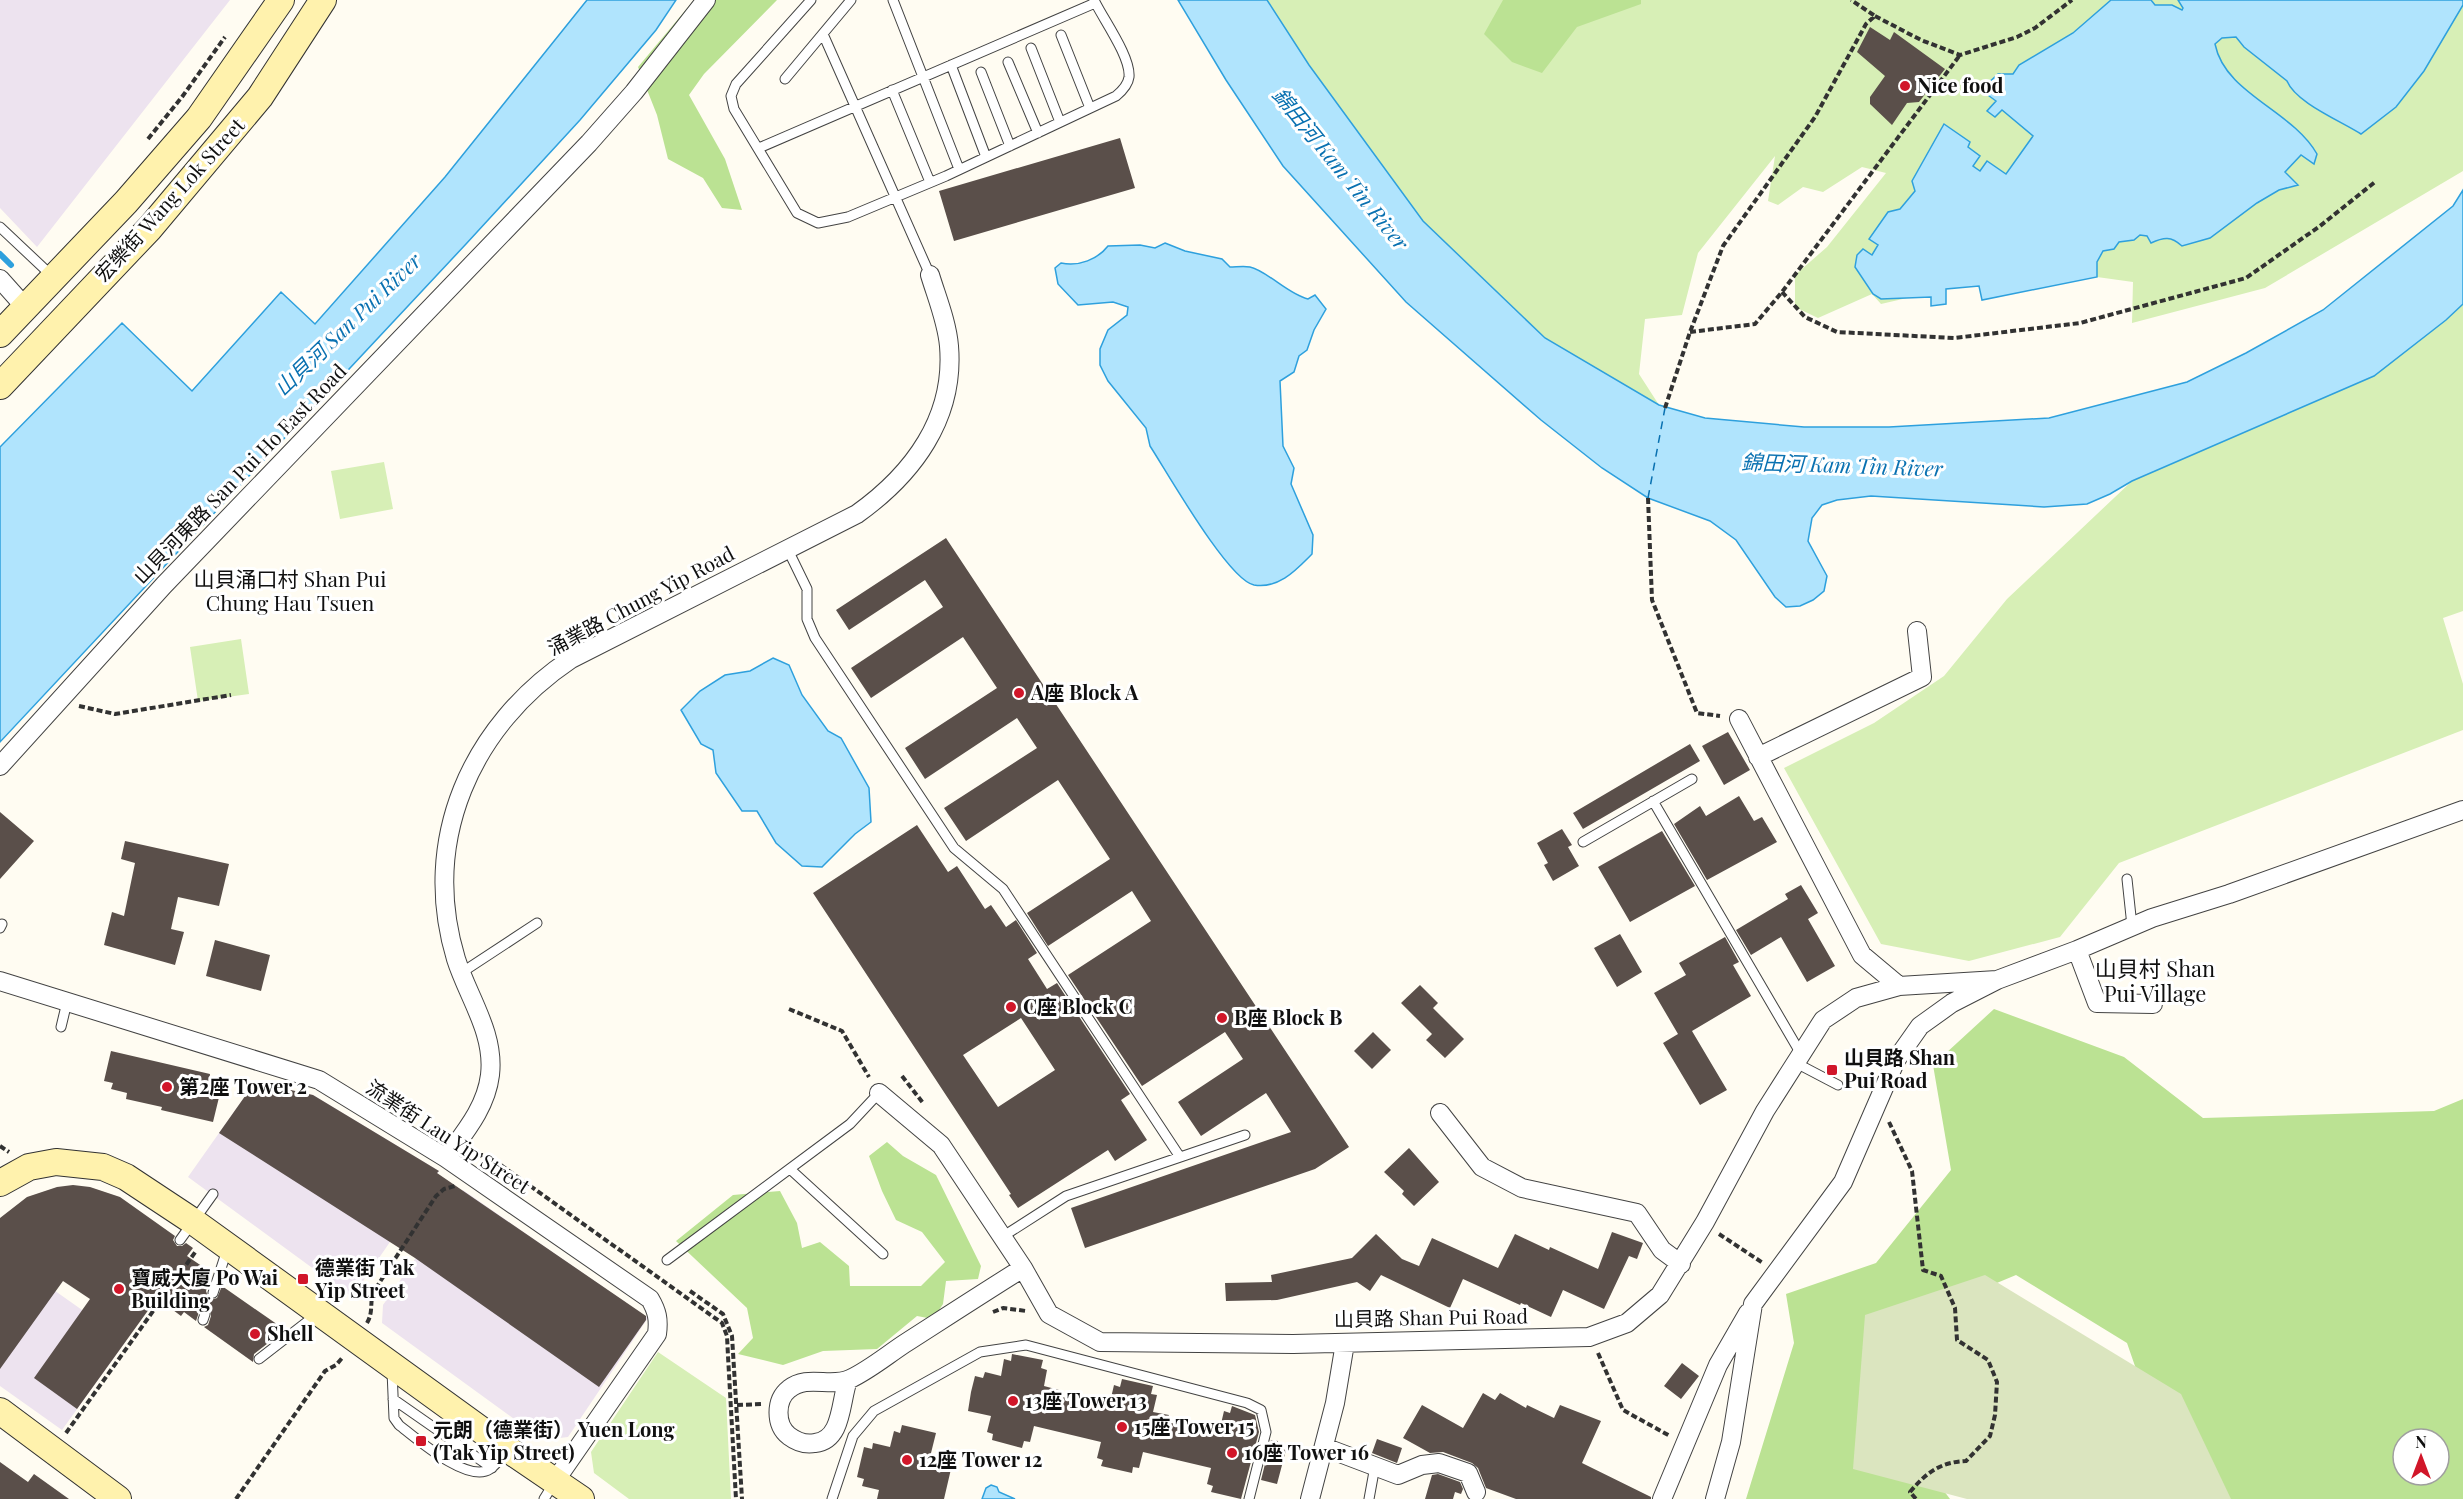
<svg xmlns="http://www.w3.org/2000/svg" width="2463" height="1499" font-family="'Playfair Display','Noto Sans TC',serif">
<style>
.industrial{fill:#ede3ef}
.green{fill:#d7efb6}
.forest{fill:#bbe293;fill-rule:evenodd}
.cemetery{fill:#dbe5bf}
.water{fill:#b0e4fd;stroke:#2ea0dd;stroke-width:1.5}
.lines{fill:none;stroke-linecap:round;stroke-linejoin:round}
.stream{stroke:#2ea0dd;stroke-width:6}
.ferry{stroke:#0971b1;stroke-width:1.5;stroke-dasharray:8 6;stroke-linecap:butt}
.building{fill:#5a4f4a;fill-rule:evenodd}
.lane-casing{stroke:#434343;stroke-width:11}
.street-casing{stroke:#434343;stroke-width:20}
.secondary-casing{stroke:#323232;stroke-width:28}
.path{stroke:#323232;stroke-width:4;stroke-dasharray:6 3;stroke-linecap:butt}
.lane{stroke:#fff;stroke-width:9}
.street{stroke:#fff;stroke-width:18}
.secondary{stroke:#fff2ad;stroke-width:26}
.poi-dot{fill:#d11629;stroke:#fff;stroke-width:2}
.labels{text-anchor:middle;stroke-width:6;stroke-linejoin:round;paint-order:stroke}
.poi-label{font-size:20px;font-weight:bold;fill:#101010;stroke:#fff;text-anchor:start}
.street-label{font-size:20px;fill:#101010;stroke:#fff}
.water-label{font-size:21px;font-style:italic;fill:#0971b1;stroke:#fff}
.neighbourhood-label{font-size:21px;fill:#101010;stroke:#fff}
.quarter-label{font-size:22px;fill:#101010;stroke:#fff}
</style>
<rect width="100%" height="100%" fill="#fffcf2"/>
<!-- industrial -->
<path class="industrial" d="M0 0H230L37 247 0 208Z
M255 1082 313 1095 439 1171 352 1297 188 1177Z
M463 1190 648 1318 568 1437 543 1440 382 1323 383 1305Z
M0 1252 126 1341 62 1430 0 1386Z"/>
<!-- green -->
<path class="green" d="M1267 0H2463V171L2265 288 2132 323 2133 282 2097 277 1983 299 1979 286 1946 289 1881 304 1872 294 1818 318 1795 307V275L1827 247 1886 173 1862 167 1823 192 1803 187 1778 205 1768 201 1775 156 1698 253 1682 315 1645 319 1639 374 1659 405 1545 338 1423 221 1309 65Z
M2463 304V611L2443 618 2463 684V730L2119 863 2060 937 1969 961 1881 944 1784 768 1874 723 1944 676 2007 599 2132 481 2374 376 2446 320Z
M384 462 393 509 340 519 331 471Z
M241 639 249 694 198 701 190 647Z
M658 1352 726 1398 731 1499H629L594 1473 591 1452Z"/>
<!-- forest -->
<path class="forest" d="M694 0H777L704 74 689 95 725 159 742 210 722 208 703 178 668 159 657 115 638 67Z
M1503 0H1641V4L1577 27 1542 73 1512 62 1484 34Z
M1994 1009 2124 1057 2203 1118 2434 1111 2463 1099V1499H2181L2127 1343 2016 1275 1872 1335 1893 1423 1950 1499H1746L1794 1343 1786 1294 1876 1263 1951 1170 1933 1065ZM2403 1439H2439V1475H2403Z
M887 1142 903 1156 936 1175 981 1266 978 1279 946 1281 943 1304 933 1319 917 1316 877 1349 823 1351 783 1365 738 1354 753 1338 747 1308 676 1241 733 1195 780 1191 797 1223 802 1248 820 1242 849 1266 850 1286H921L945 1262 922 1232 896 1220 882 1191 869 1156Z"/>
<!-- cemetery -->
<path class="cemetery" d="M1985 1275 2181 1394 2231 1499H1967L1853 1469 1865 1315Z"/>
<!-- water -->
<path class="water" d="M587 0H676L656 30 580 120 466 244 0 742V447L122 323 192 391 281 292 315 324 445 177Z
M1178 0H1267L1309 65 1423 221 1545 338 1659 405 1705 418 1804 427H1889L2049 418 2187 382 2246 353 2323 310 2453 206 2463 190V304L2446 320 2374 376 2132 481 2110 494 2087 504 2044 507 1871 496 1837 500 1822 505 1812 518 1808 541 1827 576 1824 591 1813 600 1800 606 1786 607 1775 597 1736 540 1710 521 1648 498 1602 468 1541 420 1406 302 1283 166 1226 80Z
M2111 0H2151L2155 5H2172L2182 10 2183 8 2178 0H2463V5L2424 71 2396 107 2361 134C2341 121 2296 103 2287 81L2244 47 2236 37 2222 38 2215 44C2225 94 2292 110 2317 154L2314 164 2301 155 2285 172 2298 185 2279 190 2257 203 2210 238 2182 246C2171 236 2164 237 2151 243L2147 236 2140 235 2134 240 2119 242 2114 249 2103 251 2097 262V277L1982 300 1979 286 1946 289V304L1931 306V297L1881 299 1873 294 1855 267 1857 255 1863 249 1872 255 1878 245 1869 239 1888 212 1900 209 1915 191 1912 181 1944 124 1970 142 1968 147 1980 156 1973 166 1980 171 1987 161 2006 174 2033 136 2002 110 1995 117 1987 111 1996 101 1981 90 1998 74H2013L2019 65 2073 33Z
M1165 243 1185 251 1222 259 1230 267C1236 267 1244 266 1250 267 1266 270 1289 295 1308 299L1315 295 1326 309 1314 330 1307 350 1299 356 1294 372 1280 381 1283 446 1294 468 1291 484 1313 535 1312 554C1296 570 1279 589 1254 585 1228 580 1167 472 1150 446L1146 428 1108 381 1100 365V349L1108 330 1127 315 1128 307 1113 302 1078 305 1058 284 1055 268 1061 263C1079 267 1098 259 1108 246L1140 245 1155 248Z
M773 658 789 665 802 695 828 731 841 738 869 788 871 822 855 834 822 867 802 866 776 843 757 811H742L716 773 713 750 701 744 681 710 700 691 725 675 750 671Z
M991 1485 997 1487 999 1492 1015 1499H982L986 1488Z"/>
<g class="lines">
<!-- stream -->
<path class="stream" d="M0 254 11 265"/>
<!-- ferry -->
<path class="ferry" d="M1648 498 1665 408"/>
</g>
<!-- building -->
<path class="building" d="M1870 27 1890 40 1894 32 1945 69 1919 102 1907 103 1892 125 1870 104V97L1885 76 1857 52Z
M1120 138 1135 188 954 241 939 191Z
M946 538 1349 1147 1315 1169 1085 1248 1071 1208 1291 1132 1266 1093 1201 1136 1178 1102 1243 1059 1225 1032 1142 1086 1068 975 1151 921 1132 891 1048 946 1027 913 1110 859 1058 780 966 841 944 808 1037 748 1017 718 925 779 905 748 997 688 963 637 871 698 851 668 943 607 925 580 849 630 836 610Z
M1728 732 1750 770 1724 785 1702 746Z
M1690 744 1700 761 1583 829 1573 813Z
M1739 796 1754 821 1762 817 1777 842 1707 880 1674 824 1700 806 1706 816Z
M0 812 34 841 0 879Z
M917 825 948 872 957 866 985 909 991 905 1006 927 1016 920 1037 953 1028 959 1047 989 1057 983 1130 1094 1121 1100 1147 1140 1115 1161 1108 1150 1018 1208 1009 1195 1011 1194 813 893ZM1021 1018 1055 1070 998 1107 963 1055Z
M1562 829 1572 845 1568 847 1579 866 1553 881 1544 865 1548 863 1537 843Z
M1662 831 1695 886 1630 922 1598 867Z
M125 841 229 864 219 906 178 897 171 929 184 932 175 965 104 945 112 912 124 916 135 863 121 859Z
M1801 885 1818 913 1808 919 1835 966 1807 982 1781 937 1751 955 1736 930 1788 899 1785 894Z
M1620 934 1642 972 1617 987 1594 948Z
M1725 937 1739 962 1733 965 1751 996 1692 1031 1727 1090 1700 1105 1663 1043 1678 1034 1654 993 1686 975 1679 963Z
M215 940 270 955 261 991 206 976Z
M1420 985 1438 1003 1433 1008 1464 1039 1445 1058 1426 1040 1432 1034 1401 1003Z
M1373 1032 1391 1050 1372 1069 1354 1051Z
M111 1051 210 1074 209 1082 222 1085 213 1122 161 1110 162 1107 126 1099 127 1093 111 1089 113 1083 104 1081Z
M255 1082 313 1095 439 1171 437 1173 646 1316V1320L599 1387 415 1258 219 1133Z
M1409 1148 1439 1182 1414 1206 1402 1194 1404 1191 1384 1172Z
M73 1185 90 1187 120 1197 175 1236 173 1240 177 1246H182L186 1243 193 1248 187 1256 212 1273 206 1291 208 1297 211 1300 217 1298 222 1286 281 1327 272 1340 254 1354 253 1362 204 1327 208 1325 211 1316 210 1309 204 1307 200 1309 196 1321 184 1312 181 1316 157 1298 77 1409 34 1378 90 1299 63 1281 0 1369V1218L27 1197 57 1187Z
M1612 1232 1643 1243 1637 1259 1629 1256 1604 1309 1563 1290 1551 1317 1521 1303 1520 1305 1463 1279 1450 1308 1381 1275 1370 1291 1357 1282 1277 1300 1226 1301 1225 1283 1272 1282 1271 1275 1352 1258 1376 1234 1402 1259 1419 1266 1432 1238 1498 1268 1515 1234 1549 1250 1550 1247 1598 1269Z
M1012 1354 1043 1360 1041 1368 1047 1370 1044 1386 1059 1390 1058 1396 1093 1404 1094 1398 1110 1402 1114 1385 1120 1387 1122 1379 1153 1386 1151 1394 1157 1395 1153 1412 1169 1415 1167 1422 1203 1430 1204 1424 1220 1428 1224 1411 1230 1413 1232 1406 1255 1415 1259 1432 1241 1499 1211 1492 1213 1486 1207 1484 1211 1468 1143 1452 1139 1468 1133 1467 1132 1473 1101 1466 1103 1460 1097 1458 1101 1442 1034 1426 1030 1442 1024 1441 1022 1448 992 1440 993 1434 987 1432 991 1416 968 1411 971 1392 975 1376 983 1378 985 1372 1001 1376 1004 1359 1011 1361Z
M1682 1363 1699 1376 1681 1399 1664 1386Z
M1483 1393 1495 1400 1500 1393 1526 1408 1527 1405 1554 1418 1560 1405 1601 1421 1582 1463 1651 1497V1499H1516L1486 1488 1478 1468 1472 1463 1443 1452 1430 1453 1403 1438 1422 1405 1463 1428Z
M902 1425 936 1433 930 1457 946 1462 944 1468 951 1469 944 1499H877L879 1490 862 1486 864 1479 857 1477 864 1447 872 1449 873 1443 890 1447 894 1431 900 1433Z
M1377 1439 1402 1448 1397 1463 1372 1453Z
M1271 1440 1278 1441 1277 1448 1286 1450 1277 1484 1261 1480Z
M0 1462 28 1482 34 1474 69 1499H0Z
M1438 1474 1460 1482 1463 1489 1461 1494 1455 1492 1453 1499H1425L1432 1475Z"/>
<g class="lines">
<defs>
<path id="lane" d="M811 0 736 84 731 96 734 109 797 213 818 223 848 217 946 176 1116 96C1122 91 1128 85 1129 77 1131 57 1103 19 1094 0
M893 0 959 169
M823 34 930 275
M1061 35 1090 108
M1031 48 1060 122
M1008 62 1038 133
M951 65 986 157
M981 72 1010 146
M785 79 851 0
M892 90 930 182
M759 148 1095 3
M0 227 52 276
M788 550 807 589V619L815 638 954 848 1003 889 1180 1157
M1653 801 1801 1054
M1583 842 1692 779
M2127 879 2132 926
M0 928 2 924
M461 973 537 923
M61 1027 67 1002
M1796 1063 1838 1085
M790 1169 883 1254
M1002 1237 1066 1196 1245 1135
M180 1240 213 1194
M667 1260 850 1124 879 1093
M213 1293 227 1250
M203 1320 205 1314
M259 1359 317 1314
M392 1371 394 1418 399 1425C417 1439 468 1484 490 1469 501 1462 514 1436 522 1425
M393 1399 492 1468
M544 1499 554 1483
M832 1499 853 1436 874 1411 980 1352 1026 1345 1247 1403 1261 1410 1266 1432 1249 1499
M1369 1499 1375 1466"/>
<path id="street" d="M0 279 25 307
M1739 719 1862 955 1899 986
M1758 757 1922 677 1917 631
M0 766 164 585 589 143 634 92 706 0
M2077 950 2097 1003 2153 1004
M0 981 319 1080 446 1158 650 1299C657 1311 659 1319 657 1334L555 1481
M879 1093 941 1145 1023 1268 1049 1314 1100 1342 1293 1344 1589 1337 1627 1323 1660 1295 1705 1222 1765 1111 1823 1020 1856 998 1899 986 1997 980
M1440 1113 1482 1167 1522 1188 1637 1213 1662 1250 1681 1264
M446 1158C464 1133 486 1108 490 1075 495 1033 468 997 456 959 420 840 471 726 571 659L857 514C913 474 955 418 949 346 947 322 937 298 930 275
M848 1380C840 1401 843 1440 815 1443 805 1445 797 1442 789 1436 775 1425 775 1400 789 1389 807 1374 831 1388 850 1379 869 1370 886 1356 904 1344 943 1319 983 1293 1023 1268
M1324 1447 1398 1475 1422 1465 1439 1463 1468 1473 1476 1492
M1310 1499 1335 1403 1345 1343
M1662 1499 1718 1365 1748 1313
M1715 1499 1731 1442 1753 1304 1843 1182 1896 1060 1920 1026 1952 1003 1997 980 2077 950 2152 918 2229 894 2463 810"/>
<path id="secondary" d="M0 334 126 202 199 118 281 0
M0 386 150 228 260 97 323 0
M0 1183 29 1167 56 1162 103 1167 126 1177 194 1222 506 1448 581 1499
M0 1411 118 1499"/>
</defs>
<!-- lane casing -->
<use href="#lane" class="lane-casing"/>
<!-- street casing -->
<use href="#street" class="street-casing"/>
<!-- secondary casing -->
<use href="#secondary" class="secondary-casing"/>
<!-- path -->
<path class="path" d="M1875 16 1921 40 1960 55 2017 37 2035 28 2072 0
M148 139 182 97 225 37
M1782 292 1805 317 1837 332 1954 338 2080 323 2246 278 2320 226 2375 182
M1690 332 1755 324 1782 292 1960 55
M1665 408 1690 332 1723 246 1815 117 1866 24 1875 16 1851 0
M1648 498 1652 600 1697 713 1720 716
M79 706 115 714 231 695
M789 1009 842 1031 869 1077
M902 1076 923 1103
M1889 1122 1912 1171 1923 1270 1941 1276 1955 1308 1957 1340 1988 1360 1997 1382 1995 1415 1990 1436 1966 1461C1940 1462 1926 1473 1910 1492L1916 1499
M0 1146 9 1152
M477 1157 482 1155 491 1158 722 1323 727 1336 728 1356 736 1499
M1719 1234 1763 1263
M690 1291 723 1314 732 1336 742 1499
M993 1312 1003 1308 1026 1311
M367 1323C374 1311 369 1302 374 1291L436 1196 444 1189 455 1186
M1598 1353 1623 1410 1670 1436
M737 1405 762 1404
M66 1433 196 1251
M236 1499 325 1371 336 1365 343 1357"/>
<!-- lane -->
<use href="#lane" class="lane"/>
<!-- street -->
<use href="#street" class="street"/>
<!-- secondary -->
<use href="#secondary" class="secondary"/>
</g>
<!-- markers -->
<g class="poi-dot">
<circle cx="1905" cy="86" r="6"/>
<circle cx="1019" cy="693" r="6"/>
<circle cx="1011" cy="1007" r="6"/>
<circle cx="1222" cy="1018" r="6"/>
<rect x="1826" y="1064" width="12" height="12" rx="3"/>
<circle cx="167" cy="1087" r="6"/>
<rect x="297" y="1273" width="12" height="12" rx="3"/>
<circle cx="119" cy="1289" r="6"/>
<circle cx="255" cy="1334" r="6"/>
<circle cx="1013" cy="1401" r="6"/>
<circle cx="1122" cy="1427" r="6"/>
<rect x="415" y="1435" width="12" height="12" rx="3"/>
<circle cx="1232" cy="1453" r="6"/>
<circle cx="907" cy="1460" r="6"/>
</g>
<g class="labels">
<!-- poi labels -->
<g class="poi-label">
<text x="1917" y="93">Nice food</text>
<text x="1031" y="700">A座 Block A</text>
<text x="1023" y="1014">C座 Block C</text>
<text x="1234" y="1025">B座 Block B</text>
<text x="1844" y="1065">山貝路 Shan<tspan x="1844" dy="23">Pui Road</tspan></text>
<text x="179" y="1094">第2座 Tower 2</text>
<text x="315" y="1275">德業街 Tak<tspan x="315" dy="23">Yip Street</tspan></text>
<text x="131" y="1285">寶威大廈 Po Wai<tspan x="131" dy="23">Building</tspan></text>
<text x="267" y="1341">Shell</text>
<text x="1025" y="1408">13座 Tower 13</text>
<text x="1134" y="1434">15座 Tower 15</text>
<text x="433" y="1437">元朗（德業街） Yuen Long<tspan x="433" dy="23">(Tak Yip Street)</tspan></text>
<text x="1244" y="1460">16座 Tower 16</text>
<text x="919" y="1467">12座 Tower 12</text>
</g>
<!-- street labels -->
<g class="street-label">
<text transform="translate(170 200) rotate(-48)" y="7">宏樂街 Wang Lok Street</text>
<text transform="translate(240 474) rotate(-46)" y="7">山貝河東路 San Pui Ho East Road</text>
<text transform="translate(641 601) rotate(-28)" y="7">涌業路 Chung Yip Road</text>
<text transform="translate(448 1137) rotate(33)" y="7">流業街 Lau Yip Street</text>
<text transform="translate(1431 1318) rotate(-1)" y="7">山貝路 Shan Pui Road</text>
</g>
<!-- water labels -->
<g class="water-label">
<text transform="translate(1340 169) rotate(51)" y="7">錦田河 Kam Tin River</text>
<text transform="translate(348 325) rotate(-44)" y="7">山貝河 San Pui River</text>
<text transform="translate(1842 466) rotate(2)" y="7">錦田河 Kam Tin River</text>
</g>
<!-- neighbourhood labels -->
<g class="neighbourhood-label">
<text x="290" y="587">山貝涌口村 Shan Pui<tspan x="290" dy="24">Chung Hau Tsuen</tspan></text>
</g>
<!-- quarter labels -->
<g class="quarter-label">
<text x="2155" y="977">山貝村 Shan<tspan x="2155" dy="25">Pui Village</tspan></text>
</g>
</g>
<!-- north arrow -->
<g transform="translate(2421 1457)"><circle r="28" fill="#ffffff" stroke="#9f9f9f" stroke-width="1.5"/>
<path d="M0-4.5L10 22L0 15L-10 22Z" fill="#d11629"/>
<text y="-9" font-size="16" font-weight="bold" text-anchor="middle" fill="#101010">N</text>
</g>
</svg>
